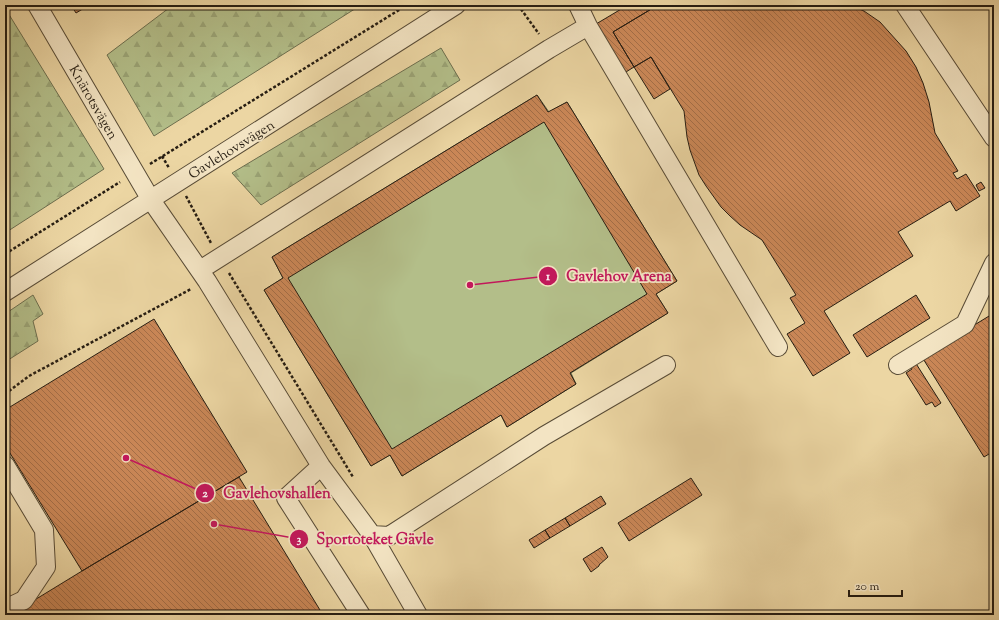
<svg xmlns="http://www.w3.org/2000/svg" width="999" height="620" font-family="'Sorts Mill Goudy',serif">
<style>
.green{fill:#b3be89;stroke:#6c6e4e}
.forest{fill:url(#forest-firs);stroke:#6c6e4e}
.building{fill:url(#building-back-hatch);stroke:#261d12;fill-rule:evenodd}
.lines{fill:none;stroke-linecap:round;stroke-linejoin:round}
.minor-casing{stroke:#584b36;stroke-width:20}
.path{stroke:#261d12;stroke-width:2.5;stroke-dasharray:3 2;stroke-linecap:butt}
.minor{stroke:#f3e4c3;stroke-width:18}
.labels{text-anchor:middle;stroke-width:3.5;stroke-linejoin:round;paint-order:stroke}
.street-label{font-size:14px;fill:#261d12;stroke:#f3e4c3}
.leader{fill:none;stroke:#c2185b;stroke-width:1.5}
.callout-dot{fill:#c2185b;stroke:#f3e4c3;stroke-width:1.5}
.mark-label{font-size:12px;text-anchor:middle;font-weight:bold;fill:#fff}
.callout-label{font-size:15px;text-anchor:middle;font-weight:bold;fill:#c2185b;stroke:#f3e4c3;stroke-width:3.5;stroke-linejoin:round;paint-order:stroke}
</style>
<defs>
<pattern id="forest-firs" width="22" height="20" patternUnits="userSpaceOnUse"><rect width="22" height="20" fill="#b3be89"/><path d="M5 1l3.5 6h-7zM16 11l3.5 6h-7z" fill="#9aa375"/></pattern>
<pattern id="building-back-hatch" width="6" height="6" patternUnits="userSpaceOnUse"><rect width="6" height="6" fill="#ca8757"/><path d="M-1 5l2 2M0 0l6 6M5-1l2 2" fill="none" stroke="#a46e47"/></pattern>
</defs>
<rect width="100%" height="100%" fill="#ecd6a3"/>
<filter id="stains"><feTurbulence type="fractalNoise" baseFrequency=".005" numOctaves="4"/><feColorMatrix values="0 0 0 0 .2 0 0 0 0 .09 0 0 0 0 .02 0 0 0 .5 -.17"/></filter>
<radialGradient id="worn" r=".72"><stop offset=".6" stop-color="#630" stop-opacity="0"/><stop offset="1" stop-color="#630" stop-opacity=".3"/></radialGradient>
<!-- green -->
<path class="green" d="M537 95 549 112 567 102 677 281 656 294 668 313 571 373 576 384 507 427 501 415 402 476 390 455 371 466 264 290 283 278 272 257Z"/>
<!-- forest -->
<path class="forest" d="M173 5H361L154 136 107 55Z
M5 8 104 169 5 233Z
M441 48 460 80 261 205 232 173Z
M33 295 43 314 33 321 38 341 5 362V314Z"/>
<!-- building -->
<path class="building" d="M71 5H78L81 10 76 13Z
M78 5H89L81 10Z
M628 5H658L613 32 634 67 621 75 591 27Z
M658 5H857L859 9 864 11 880 22 906 51 916 67 923 83 929 102 935 133 958 171 953 173 957 179 966 174 980 196 956 211 950 201 898 232 913 256 824 311 850 353 813 376 787 334 805 323 790 298 796 295 762 240 740 225 730 216 721 207 706 186 699 175 690 150 687 137 684 111 651 57 634 67 613 32Z
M651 57 670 89 654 99 634 67Z
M537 95 548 112 567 102 677 281 656 294 668 313 570 373 576 384 507 427 501 415 402 476 390 455 371 466 264 290 283 278 272 257ZM544 122 647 294 392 449 288 278Z
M981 182 985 188 979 191 976 185Z
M916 295 930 318 867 357 853 335Z
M994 313V451L984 457 922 357Z
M154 319 247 472 82 571 5 445V410Z
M915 362 941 403 935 407 932 402 926 405 906 373 912 369 910 365Z
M239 477 323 615H10L82 571Z
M691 478 702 495 629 541 618 523Z
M601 496 606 504 570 526 565 518Z
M565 518 570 526 550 538 545 530Z
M545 530 550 538 534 548 529 540Z
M602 547 608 557 599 565V566L591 572 583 559Z"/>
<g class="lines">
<defs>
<path id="minor" d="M37 5 151 200 207 281 321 466 372 535 418 615
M578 5 588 26 778 347
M905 5 994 138
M200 270 549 49 588 26
M5 292 456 5
M898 365 965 324 994 263
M5 465 44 530 46 567 24 600 5 609
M321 466 286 498 361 615
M372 535 389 536 544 436 666 365"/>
</defs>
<!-- minor casing -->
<use href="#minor" class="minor-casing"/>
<!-- path -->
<path class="path" d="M518 5 539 34
M162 156 169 168
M150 164 407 5
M186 196 211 243
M5 254 120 182
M229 273 353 477
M5 394 29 376 191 289"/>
<!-- minor -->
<use href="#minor" class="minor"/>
</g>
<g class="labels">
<!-- street labels -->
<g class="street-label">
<text transform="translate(94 102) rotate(60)" y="5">Knärotsvägen</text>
<text transform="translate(231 149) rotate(-32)" y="5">Gavlehovsvägen</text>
</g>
</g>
<!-- callouts -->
<path class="leader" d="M470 285L548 276M126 458L205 493M214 524L299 539"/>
<g class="callout-dot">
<circle cx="470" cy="285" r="4"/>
<circle cx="126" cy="458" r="4"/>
<circle cx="214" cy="524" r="4"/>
<circle cx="548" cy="276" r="10"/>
<circle cx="205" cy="493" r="10"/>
<circle cx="299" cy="539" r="10"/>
</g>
<g class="mark-label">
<text x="548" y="280">1</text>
<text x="205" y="497">2</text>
<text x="299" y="543">3</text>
</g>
<g class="callout-label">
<text x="619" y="281">Gavlehov Arena</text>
<text x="277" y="498">Gavlehovshallen</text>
<text x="375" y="544">Sportoteket Gävle</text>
</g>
<!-- margin -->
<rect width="999" height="620" fill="none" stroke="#ecd6a3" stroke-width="20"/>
<rect x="6" y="6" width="987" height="608" fill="none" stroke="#261d12" stroke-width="2"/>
<rect x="10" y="10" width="979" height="600" fill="none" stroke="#261d12"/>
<!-- scale -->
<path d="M849 590v6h53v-6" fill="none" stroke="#261d12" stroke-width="2"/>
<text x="855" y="590" font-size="12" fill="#261d12" stroke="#f3e4c3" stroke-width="3" paint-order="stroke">20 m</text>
<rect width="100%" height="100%" filter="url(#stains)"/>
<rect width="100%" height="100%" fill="url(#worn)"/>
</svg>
